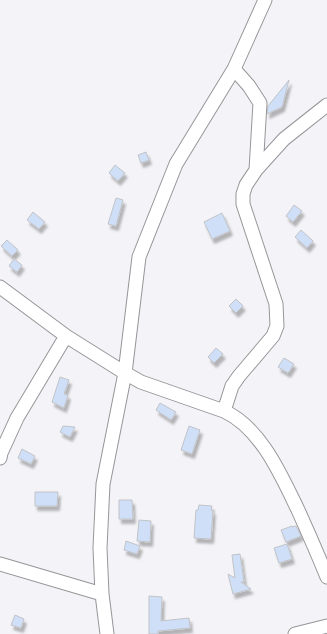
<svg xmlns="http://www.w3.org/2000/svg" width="327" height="634" font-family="Raleway,sans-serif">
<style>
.building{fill:#cfdff8;stroke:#c1c3c7;filter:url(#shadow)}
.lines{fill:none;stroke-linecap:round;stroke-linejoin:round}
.minor-casing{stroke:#969699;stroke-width:15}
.minor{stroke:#fff;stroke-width:13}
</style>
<defs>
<filter id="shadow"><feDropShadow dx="2.5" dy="4.5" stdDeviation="1" flood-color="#0004"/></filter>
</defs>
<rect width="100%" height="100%" fill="#f4f4f8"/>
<!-- building -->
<path class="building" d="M289 80 282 107 267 114 268 106Z
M146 152 149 160 141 163 138 155Z
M115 165 125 173 118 181 109 173Z
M116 198 123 200 116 226 108 224Z
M294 205 302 211 293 222 286 216Z
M33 212 45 222 39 229 27 220Z
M222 213 230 231 212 239 204 222Z
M301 230 313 241 307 248 295 237Z
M7 240 18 250 12 256 1 246Z
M14 259 22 265 17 272 9 266Z
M236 299 243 306 236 313 229 306Z
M216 348 223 354 214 363 208 357Z
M284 358 294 364 288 373 278 367Z
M60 377 69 380 64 394 68 395 64 408 52 402Z
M160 403 176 412 171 420 156 410Z
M63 426 75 427 70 437 60 432Z
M189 426 200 430 192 454 181 450Z
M22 449 35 456 31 464 18 458Z
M35 492H58L57 506H35Z
M119 500H132L133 519H119Z
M199 505 212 506 211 510 213 511 211 539 194 538 196 510H198Z
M139 520 151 521 150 542 137 541Z
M292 526V527L296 526 301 536 286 542 281 530Z
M126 541 140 546 137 554 124 550Z
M287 544 292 559 279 563 274 548Z
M240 554 244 582H241L251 589 233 594 228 574 235 578 232 555Z
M149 596 162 597 161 621 189 618 190 628 158 631V634H149Z
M15 615 24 619 21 628 11 625Z"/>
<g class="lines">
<defs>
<path id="minor" d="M234 69 249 86 260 103 256 170
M0 287 66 336 125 373 139 257 176 164 234 69 265 0
M224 411 232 386 239 376 273 336 277 326 276 304 243 204V194L246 185 256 170 284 139 327 105
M0 458 1 453 17 418 66 336
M0 564 102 594
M107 634 102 594 100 548 103 484 125 373 141 382 224 411C261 428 281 475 298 510 308 532 318 555 327 577
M295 634 327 626"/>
</defs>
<!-- minor casing -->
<use href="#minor" class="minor-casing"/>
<!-- minor -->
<use href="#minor" class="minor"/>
</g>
</svg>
